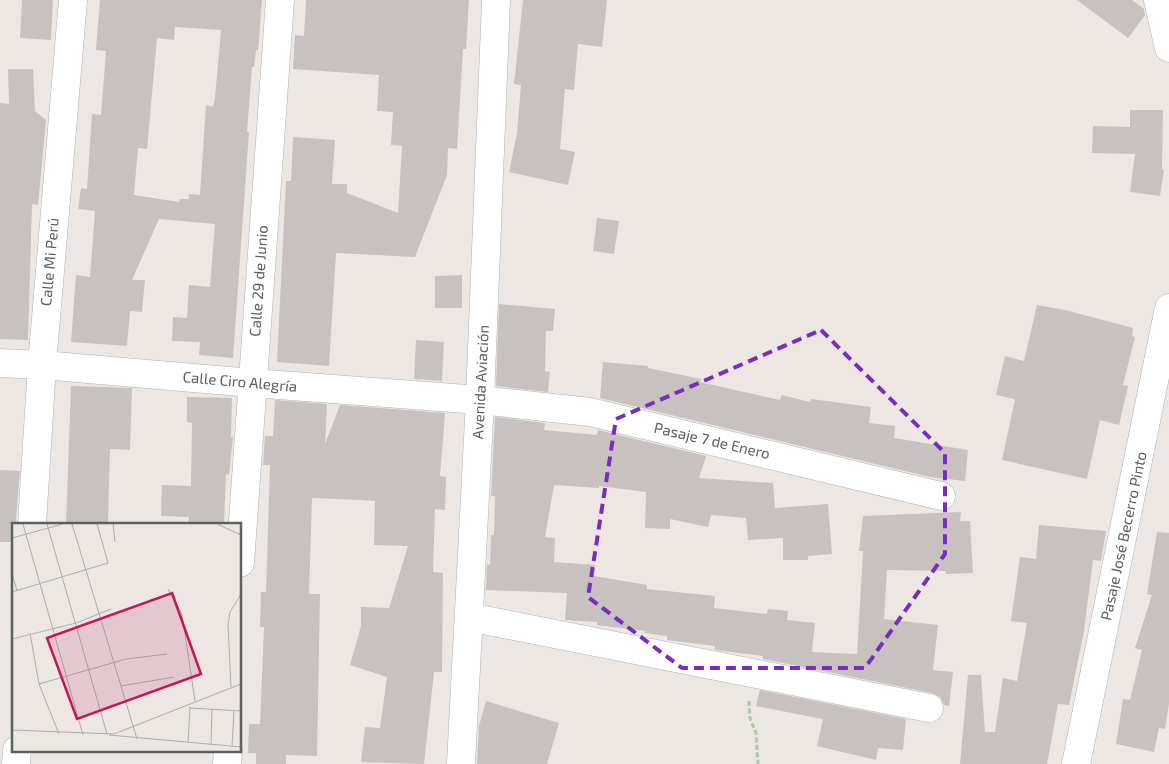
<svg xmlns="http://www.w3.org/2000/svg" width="1169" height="764" font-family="'Exo 2',sans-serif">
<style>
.building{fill:#c7c2c0;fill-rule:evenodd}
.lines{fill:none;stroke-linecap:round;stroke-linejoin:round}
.street-casing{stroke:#aeb2b4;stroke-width:29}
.path{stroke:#a8cca5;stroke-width:3;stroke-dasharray:5 2.5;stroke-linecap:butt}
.street{stroke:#fff;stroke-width:28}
.marked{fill:none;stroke:#7b2cbf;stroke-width:4;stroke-dasharray:10 6;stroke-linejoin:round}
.labels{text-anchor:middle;stroke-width:4.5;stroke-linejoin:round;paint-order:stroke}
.street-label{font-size:15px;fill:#5b6062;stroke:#fff}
.inset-road{fill:none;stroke:#aeadab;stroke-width:1}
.view{fill:#c2185b;fill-opacity:0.15;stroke:#c2185b;stroke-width:2.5}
.inset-edge{fill:none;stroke:#5b6062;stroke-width:2.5}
</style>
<rect width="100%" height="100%" fill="#ece7e3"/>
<!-- building -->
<path class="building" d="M22 0H53L51 40 20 38Z
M100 0H262L258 50H256L254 67H252L247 132H249L233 358 199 355 200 342 172 341 173 317 187 318 189 285 210 287 215 224 159 219 132 280H145L142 312 130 311 127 346 71 342 76 275 90 277 95 211 78 209 81 188 87 189 92 114 101 115 106 51 96 50ZM175 27 221 30 215 97 213 107 206 105 200 195 189 194V199H180L179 202 134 195 138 148 147 149 157 38 174 40Z
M306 0H469L466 49H463L457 149 448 148 447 175 415 257 336 253 329 366 277 362 286 181H291L293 137 335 140 332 184H347V193L398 213 402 146 391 145 393 112 377 111 379 75 293 69 295 35 304 36Z
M523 0H607L602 47 578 44 574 90 565 89 560 149 575 152 568 185 509 172 517 133 521 85 514 84Z
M1077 0H1132L1144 9 1145 15 1128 38Z
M8 69H33L35 111 46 120 38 205 32 204 28 340 0 339V103L9 104Z
M1130 110H1163L1162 169 1164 170 1160 196 1130 192 1135 154 1092 153 1093 126 1130 127Z
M597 218 619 221 614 254 593 251Z
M462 275V308H435V276Z
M499 304 555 309 553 331H546L545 371 550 372 548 392 496 386Z
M1037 305 1065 310 1133 328 1132 336 1135 337 1123 385 1128 386 1119 425 1100 420 1087 479 1002 460 1015 399 996 395 1005 356 1024 361Z
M416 340 444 342 442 381 414 379Z
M603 362 648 366V368L701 379 700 382 780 400 782 395 810 402 811 399 871 407 869 423 895 426 894 438 968 450 965 481 930 477 600 398Z
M71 386 132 388 130 450 110 449 108 524H66Z
M187 397 232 398 231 437H233L229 475 226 474 224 524H188L189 517 161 516 162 485 191 486 192 423 187 422Z
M275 400 327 404 325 444 340 405 445 413 440 476 446 477 445 510 435 509 433 572 443 573 442 672H434L424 764 361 762 365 727 380 728 387 677 350 665 361 626V607L389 608 408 546 374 545 375 501 360 500 312 498 309 594H320L317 756 286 755V764H256V753H248L249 724H260L264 627H260L261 592H266L270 465H263L265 436H273Z
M495 417 545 423 544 430 597 435 598 430 706 456 699 478 773 483 775 508 828 504 832 554 808 556V560H783V538L748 540 746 518 711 515 708 527 670 519V529L645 528 646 492 599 486V488L554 485 545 537 555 538 554 562 595 565 594 576 647 585V589L715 596 714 608 767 614 768 609 788 611 787 620 815 623 812 652 857 654 863 551H859L863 516 961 512 960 521H970L973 573 946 574V571L887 570 884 619 938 625 933 670 953 672 949 706 944 705 940 697 932 693 763 659V656L715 650V646L667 640V636L645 633V631L597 625V622L565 620 567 593 486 590 487 564 490 565 491 535H494L495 496H491Z
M0 470 20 471 14 542H0Z
M1039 525 1106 531 1101 561 1093 560 1084 631 1069 705 1058 704 1047 764H960L968 675H981L985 732H995L1003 678 1017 681 1027 623 1011 621 1020 557 1036 559Z
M1157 532 1169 533V703L1165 729 1159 728 1154 752 1116 744 1123 699 1130 700 1142 650 1135 648 1152 595 1147 594Z
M760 690 906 719 903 750 878 748 876 760 817 746 823 719 756 706Z
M486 701 559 723 547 764H477L479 726Z"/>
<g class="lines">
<defs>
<path id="street" d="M1158 0 1169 48
M0 363 42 365 252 383 480 400 590 412 941 496
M32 524 42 365 73 0
M240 563 280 0
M469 617 929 708
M16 764 17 750
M227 764 228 750
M461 764 480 400 496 0
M1076 764 1169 308"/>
</defs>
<!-- street casing -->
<use href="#street" class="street-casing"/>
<!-- path -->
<path class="path" d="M749 701 750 718 756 733 758 764"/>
<!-- street -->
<use href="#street" class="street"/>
</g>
<!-- marked area -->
<path class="marked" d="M821 330 945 453V554L865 668H682L588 597 616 419Z"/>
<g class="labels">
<!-- street labels -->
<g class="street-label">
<text transform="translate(50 262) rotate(-85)" y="5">Calle Mi Perú</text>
<text transform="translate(259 281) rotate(-86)" y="5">Calle 29 de Junio</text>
<text transform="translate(240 382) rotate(5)" y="5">Calle Ciro Alegría</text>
<text transform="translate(481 382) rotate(-87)" y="5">Avenida Aviación</text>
<text transform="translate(712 441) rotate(13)" y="5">Pasaje 7 de Enero</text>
<text transform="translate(1124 536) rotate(-78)" y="5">Pasaje José Becerro Pinto</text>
</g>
</g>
<!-- overview -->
<g transform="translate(12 523)">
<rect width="229" height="229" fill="#ece7e3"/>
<path class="inset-road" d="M11 1 71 212M35 1 95 211M60 1 125 216M101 1 103 19M205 1 229 12M0 15 51 1M0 50 5 68M156 66 170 91 183 178M0 69 96 40 85 1M18 110 27 161 47 211M0 116 64 100 99 86M27 161 114 136 155 131M109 163 162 154M219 164 216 102 218 89 229 71M178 185 229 188M0 207 102 211 229 161M97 212 229 224M176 220 178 184M199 222 200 187M220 223 222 188"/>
<path class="view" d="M160 70 189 151 65 196 35 115Z"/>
<rect width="229" height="229" class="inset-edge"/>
</g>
</svg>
